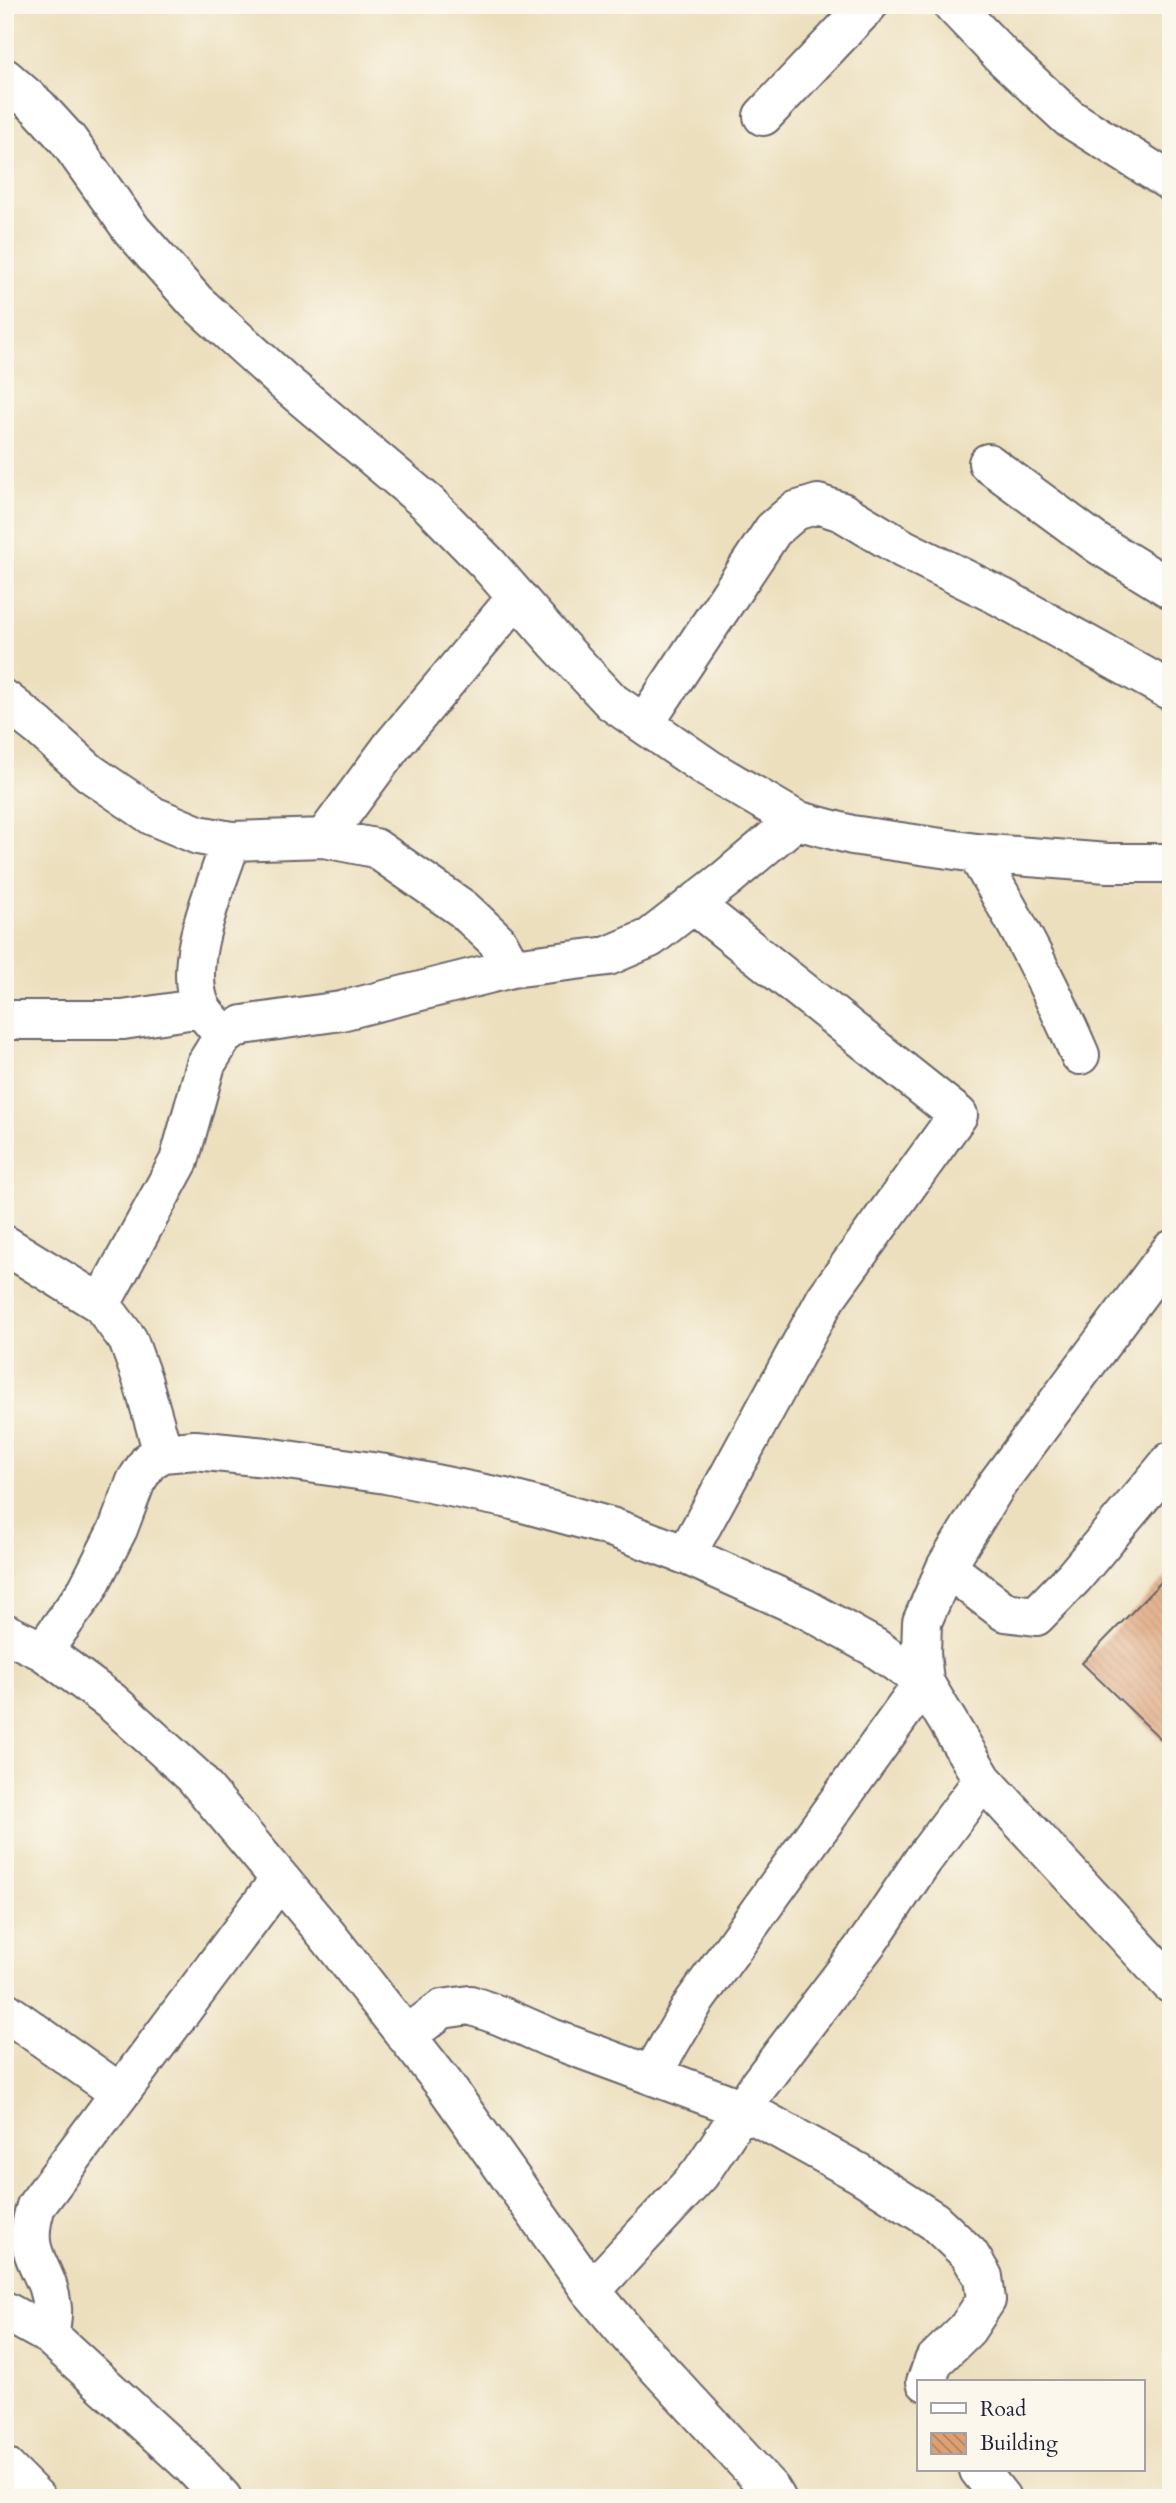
<svg xmlns="http://www.w3.org/2000/svg" width="1176" height="2503" font-family="Cardo,serif">
<style>
.building{fill:url(#building-back-hatch)}
.lines{fill:none;stroke-linecap:round;stroke-linejoin:round}
.minor-casing{stroke:#696468;stroke-width:42}
.minor{stroke:#fff;stroke-width:38}
</style>
<defs>
<pattern id="building-back-hatch" width="6" height="6" patternUnits="userSpaceOnUse" patternTransform="scale(1.75)"><rect width="6" height="6" fill="#de9f73"/><path d="M-1 5l2 2M0 0l6 6M5-1l2 2" fill="none" stroke="#b48160"/></pattern>
</defs>
<rect width="100%" height="100%" fill="#fbf7ec"/>
<filter id="ink" filterUnits="userSpaceOnUse"><feTurbulence type="fractalNoise" baseFrequency=".0143" numOctaves="2"/><feDisplacementMap in="SourceGraphic" scale="14" xChannelSelector="R" yChannelSelector="G"/><feConvolveMatrix kernelMatrix="1 2 1 2 8 2 1 2 1" color-interpolation-filters="sRGB"/></filter>
<filter id="wash" filterUnits="userSpaceOnUse"><feTurbulence type="fractalNoise" baseFrequency=".00686" numOctaves="4" result="noise"/><feDisplacementMap in="SourceGraphic" scale="28" xChannelSelector="R" yChannelSelector="G"/><feGaussianBlur stdDeviation="1.57" result="paint"/><feColorMatrix in="noise" values="0 0 0 0 0 0 0 0 0 0 0 0 0 0 0 0 0 1.4 0 .05"/><feComposite in="paint" operator="in"/></filter>
<g filter="url(#wash)">
<rect width="100%" height="100%" fill="#ecdfbd"/>
<g id="blocks">
<!-- building -->
<path class="building" d="M1171 1572V1749L1082 1663Z"/>
</g>
</g>
<g filter="url(#ink)">
<use href="#blocks" fill-opacity="0" stroke="#696468" stroke-width="2"/>
<g class="lines">
<defs>
<path id="minor" d="M953 5 1003 57 1069 118 1171 182
M5 78 38 107 68 140 132 230 196 302 283 381 429 504 487 563 556 642 612 702 709 769 796 820 852 835 976 853 1108 863H1171
M763 116 868 5
M988 463 1098 544 1171 589
M5 700 39 727 90 773 153 816 198 835 231 841 324 838 375 848 463 909 497 941 512 968
M644 724 773 530 795 511 818 504 842 512 904 549 1001 597 1171 691
M324 838 392 746 517 597
M976 853C1015 918 1050 985 1080 1055
M5 1020H123L201 1008
M224 1035C217 1026 205 1016 200 1005 182 959 217 886 231 841
M5 1245 101 1304 128 1340 142 1379 163 1453
M101 1304 179 1161 206 1064 224 1035 243 1025 341 1011 512 968 608 956 650 938 726 879 796 820
M686 1555 826 1298 958 1115 693 904
M946 1567 1005 1612 1036 1616 1074 1577 1171 1461
M5 1633 43 1651 112 1702 194 1776 327 1935 444 2084 591 2291 637 2345 771 2490 776 2498
M43 1651 87 1590 118 1529 136 1481 149 1461 163 1453 195 1450 266 1457 386 1474 505 1498 611 1527 686 1555 806 1609 874 1647 924 1682 983 1780 1171 1984
M5 2011 120 2093
M406 2036 442 2009 470 2005 501 2016 551 2038 743 2109 859 2173 934 2221 969 2254 983 2277 986 2300 967 2329 934 2361 926 2382
M652 2074 694 2002 924 1682 921 1653 922 1622 946 1567 997 1484 1171 1250
M591 2291 700 2174 758 2086 870 1939 923 1860 983 1780
M5 2311 50 2336 191 2465 222 2498
M50 2336C50 2327 53 2317 52 2308 48 2264 19 2259 36 2206L280 1879
M5 2467 36 2498
M979 2470 1001 2498"/>
</defs>
<!-- minor casing -->
<use href="#minor" class="minor-casing"/>
<!-- minor -->
<use href="#minor" class="minor"/>
</g>
</g>
<!-- margin -->
<rect width="1176" height="2503" fill="none" stroke="#fbf7ec" stroke-width="28"/>
<!-- legend -->
<rect x="917" y="2380" width="228" height="91" fill="#fbf7ec" stroke="#a4a2a5" stroke-width="2"/>
<rect x="931" y="2403" width="35" height="10" fill="#ffffff" stroke="#a4a2a5" stroke-width="2"/>
<text x="980" y="2416" font-size="21" fill="#22223b">Road</text>
<rect x="931" y="2433" width="35" height="21" fill="url(#building-back-hatch)" stroke="#a4a2a5" stroke-width="2"/>
<text x="980" y="2450" font-size="21" fill="#22223b">Building</text>
</svg>
